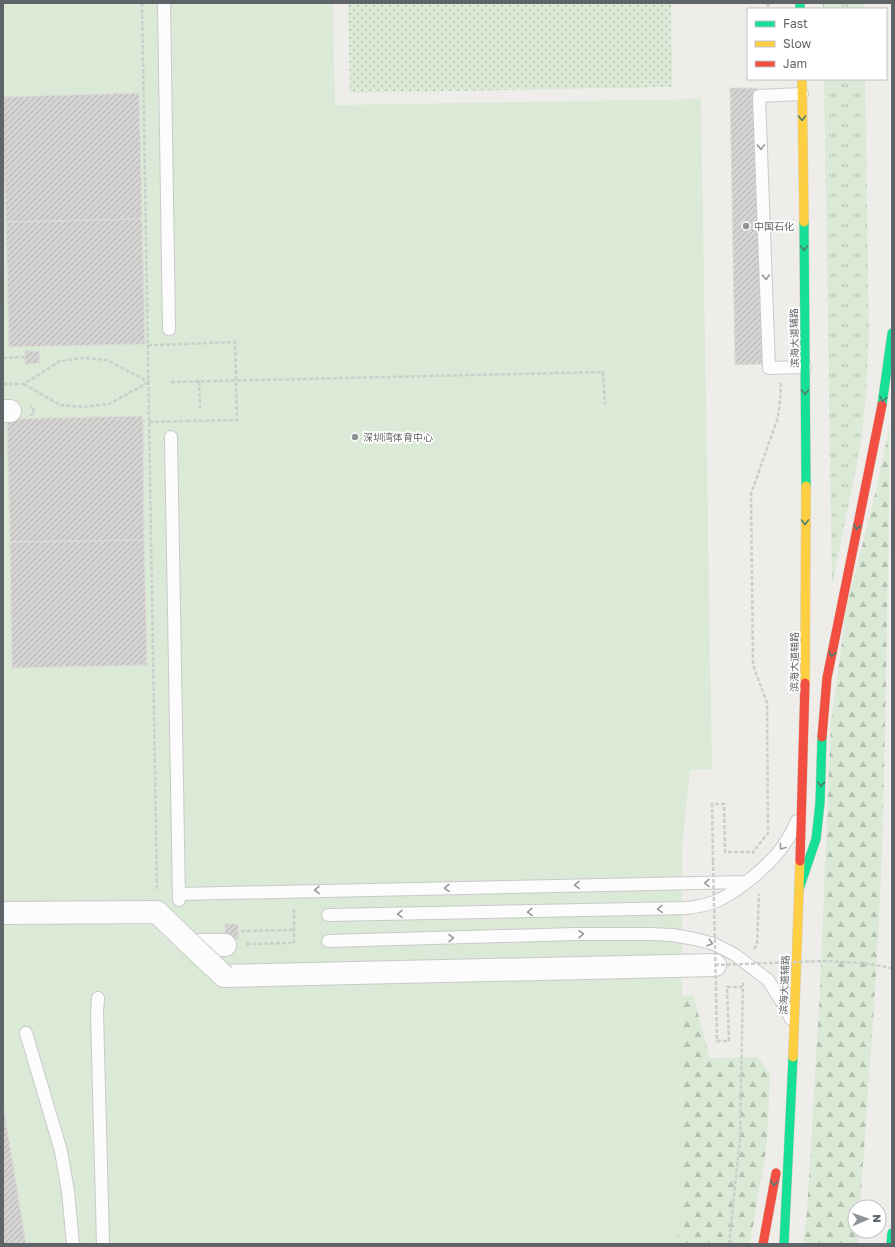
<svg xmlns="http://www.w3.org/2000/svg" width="895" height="1247" font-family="'Golos Text','Noto Sans SC',sans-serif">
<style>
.grass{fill:url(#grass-tufts)}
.forest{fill:url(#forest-firs)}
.park{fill:url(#park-dots)}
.pitch{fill:#daead6}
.building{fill:url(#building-hatch);stroke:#dedcd9}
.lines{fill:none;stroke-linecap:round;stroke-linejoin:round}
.lane-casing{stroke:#c9caca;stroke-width:14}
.street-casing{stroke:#c9caca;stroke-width:24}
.fast-casing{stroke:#d6cab8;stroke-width:10}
.slow-casing{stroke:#d6cab8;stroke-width:10}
.jam-casing{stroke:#d6cab8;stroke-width:10}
.path{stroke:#cbcfcc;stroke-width:2.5;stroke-dasharray:4 2;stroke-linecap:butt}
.lane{stroke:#fdfcfc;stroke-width:12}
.street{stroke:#fdfcfc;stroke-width:22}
.fast{stroke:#16e098;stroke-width:9}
.slow{stroke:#ffcf43;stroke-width:9}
.jam{stroke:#f24e42;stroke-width:9}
.street-bridge-casing{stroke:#c9caca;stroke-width:24;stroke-linecap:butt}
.path-bridge{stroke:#cbcfcc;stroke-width:2.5;stroke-dasharray:4 2;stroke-linecap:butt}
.street-bridge{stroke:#fdfcfc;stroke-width:22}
.oneway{stroke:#507d72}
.oneway2{stroke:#96999c}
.poi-dot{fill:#919496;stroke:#fff;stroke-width:1.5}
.labels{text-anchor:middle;stroke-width:3.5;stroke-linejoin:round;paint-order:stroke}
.poi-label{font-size:10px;fill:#5f6468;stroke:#fff;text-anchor:start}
.street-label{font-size:10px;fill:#5f6468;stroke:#fff}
</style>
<defs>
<pattern id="grass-tufts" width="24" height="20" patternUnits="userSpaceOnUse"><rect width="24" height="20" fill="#daead6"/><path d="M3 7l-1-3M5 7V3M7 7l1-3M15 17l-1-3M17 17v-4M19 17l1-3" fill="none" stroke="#b4c1b1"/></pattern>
<pattern id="forest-firs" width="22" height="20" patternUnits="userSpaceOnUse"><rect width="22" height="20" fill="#daead6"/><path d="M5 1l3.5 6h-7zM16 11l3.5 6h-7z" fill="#b4c1b1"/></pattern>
<pattern id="park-dots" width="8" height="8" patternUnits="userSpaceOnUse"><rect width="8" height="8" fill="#daead6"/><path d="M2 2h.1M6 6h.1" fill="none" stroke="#b4c1b1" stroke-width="1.8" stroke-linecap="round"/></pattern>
<pattern id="building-hatch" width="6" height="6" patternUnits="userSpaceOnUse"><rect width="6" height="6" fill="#d6d4d3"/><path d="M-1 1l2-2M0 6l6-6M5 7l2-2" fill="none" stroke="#b1b0af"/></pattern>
</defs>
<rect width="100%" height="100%" fill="#efedea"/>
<!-- grass -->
<path class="grass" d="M823 3H864L865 9H823Z
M824 79H865L869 333 866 395 861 443 832 586Z"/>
<!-- forest -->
<path class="forest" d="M890 426C888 567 886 709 882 850 878 969 868 1088 860 1207H855V1231H858V1244H803L807 1212 820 989 831 722 847 606 876 490Z
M693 995 710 1058 758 1057 770 1074 767 1144 750 1244H678L682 996Z"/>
<!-- park -->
<path class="park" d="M348 3H671L672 87 350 93Z"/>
<!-- pitch -->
<path class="pitch" d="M3 3H333L335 105 701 99 712 769 690 770 682 846V996L678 1244H3Z"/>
<!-- building -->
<path class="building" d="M730 88H757L763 364 735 365Z
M139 93 142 219 6 222 3 144V97Z
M142 219 145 344 9 347 6 222Z
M25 351H39L40 363 25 364Z
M143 416 144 540 10 542 7 419Z
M144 540 147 665 12 668 10 542Z
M225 924H238L239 939H225Z
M3 1103 7 1128 3 1120Z
M3 1120 7 1128 26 1244H3Z"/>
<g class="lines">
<defs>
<path id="lane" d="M164 3 169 329
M802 94 759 96 769 368 805 367
M171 437 179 900
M179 894 746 882
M328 915 686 908C697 907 708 905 719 900 741 889 774 862 787 840 791 834 794 827 797 821
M328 941 576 934H650L672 935 695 939 714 944 734 954 768 980 784 1005 791 1019
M98 998 97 1013 103 1244
M26 1033 61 1151 68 1191 73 1244"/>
<path id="street" d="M3 411H10
M191 945H225
M224 976 715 965"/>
<path id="fast" d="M800 3V9
M804 222 806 486
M882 405 892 333
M799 889 816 839 820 803 822 737
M784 1244 793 1057
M891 1244 892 1233"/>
<path id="slow" d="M802 79 804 222
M805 683 806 486
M793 1057 800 861"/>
<path id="jam" d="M822 737 827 678 882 405
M800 861 805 683
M763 1244 776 1173"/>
</defs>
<!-- lane casing -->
<use href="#lane" class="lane-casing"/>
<!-- street casing -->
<use href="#street" class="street-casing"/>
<!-- fast casing -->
<use href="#fast" class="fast-casing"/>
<!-- slow casing -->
<use href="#slow" class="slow-casing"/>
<!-- jam casing -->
<use href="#jam" class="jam-casing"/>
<!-- path -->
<path class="path" d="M768 3V9
M185 344 235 342 237 420 187 421
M3 358 25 357
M199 381 200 409
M171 382 603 372 605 404
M3 384H24L60 361 83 358 107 360 149 382
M24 384 60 405 84 407 109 404 149 382
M30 415 34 414 33 407H31
M754 854 753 852 768 833 767 703 753 665 751 494 778 417 780 400 781 383
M713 861 712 804H724L725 852H753
M241 931 294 930
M246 944 294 943V908
M754 949 757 944 759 894
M716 987 717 1041H729L727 987H742
M729 1244 740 1139 743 982"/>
<!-- lane -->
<use href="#lane" class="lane"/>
<!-- street -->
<use href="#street" class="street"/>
<!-- fast -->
<use href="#fast" class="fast"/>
<!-- slow -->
<use href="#slow" class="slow"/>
<!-- jam -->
<use href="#jam" class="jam"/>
<defs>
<path id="street-bridge" d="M3 913 157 912 191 945 224 976"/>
</defs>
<!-- street-bridge casing -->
<use href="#street-bridge" class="street-bridge-casing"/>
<!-- path-bridge -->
<path class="path-bridge" d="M142 3 157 891
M148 345 185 344
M149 422 187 421
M713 861 716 987
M715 965 825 961 863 963 892 968"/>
<!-- street-bridge -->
<use href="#street-bridge" class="street-bridge"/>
</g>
<!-- one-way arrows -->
<defs><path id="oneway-chevron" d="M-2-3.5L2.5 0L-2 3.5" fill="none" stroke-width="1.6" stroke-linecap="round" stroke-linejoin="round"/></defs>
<g class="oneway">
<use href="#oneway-chevron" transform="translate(802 118) rotate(89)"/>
<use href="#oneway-chevron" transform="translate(804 248) rotate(89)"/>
<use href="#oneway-chevron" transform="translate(805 392) rotate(89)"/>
<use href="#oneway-chevron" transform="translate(883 399) rotate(101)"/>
<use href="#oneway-chevron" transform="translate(805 522) rotate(90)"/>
<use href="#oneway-chevron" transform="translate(857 527) rotate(101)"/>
<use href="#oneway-chevron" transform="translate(832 654) rotate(101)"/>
<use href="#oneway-chevron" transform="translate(821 784) rotate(92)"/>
<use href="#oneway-chevron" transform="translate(774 1183) rotate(100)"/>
</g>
<g class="oneway2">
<use href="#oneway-chevron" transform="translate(761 147) rotate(88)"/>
<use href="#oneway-chevron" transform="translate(766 277) rotate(88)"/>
<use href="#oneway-chevron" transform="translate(782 847) rotate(127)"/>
<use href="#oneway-chevron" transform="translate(707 883) rotate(179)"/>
<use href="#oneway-chevron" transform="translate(577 885) rotate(179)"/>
<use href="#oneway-chevron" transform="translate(447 888) rotate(179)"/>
<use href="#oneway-chevron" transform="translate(317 890) rotate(179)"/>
<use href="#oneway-chevron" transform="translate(660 909) rotate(179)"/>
<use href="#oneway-chevron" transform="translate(530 912) rotate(179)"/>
<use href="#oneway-chevron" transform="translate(400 914) rotate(179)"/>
<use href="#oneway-chevron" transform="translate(581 934) rotate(-1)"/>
<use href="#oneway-chevron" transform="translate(451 938) rotate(-1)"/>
<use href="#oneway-chevron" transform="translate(710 943) rotate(18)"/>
</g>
<!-- markers -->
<g class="poi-dot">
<circle cx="746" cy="226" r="4"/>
<circle cx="355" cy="437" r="4"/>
</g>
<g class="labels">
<!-- poi labels -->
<g class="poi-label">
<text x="754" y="230">中国石化</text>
<text x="363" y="441">深圳湾体育中心</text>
</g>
<!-- street labels -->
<g class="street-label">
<text transform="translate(794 338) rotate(-91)" y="4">滨海大道辅路</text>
<text transform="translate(794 662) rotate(-90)" y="4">滨海大道辅路</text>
<text transform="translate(784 985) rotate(-88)" y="4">滨海大道辅路</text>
</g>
</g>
<!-- border -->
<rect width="895" height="1247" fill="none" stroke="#5f6468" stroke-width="8"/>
<!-- legend -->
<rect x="747" y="8" width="140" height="72" fill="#ffffff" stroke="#bfc1c3"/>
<rect x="755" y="21" width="20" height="6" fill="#16e098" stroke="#bfc1c3"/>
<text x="783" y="28" font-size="12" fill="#5f6468">Fast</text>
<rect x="755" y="41" width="20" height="6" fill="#ffcf43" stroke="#bfc1c3"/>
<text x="783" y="48" font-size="12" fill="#5f6468">Slow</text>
<rect x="755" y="61" width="20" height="6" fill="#f24e42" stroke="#bfc1c3"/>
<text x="783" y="68" font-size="12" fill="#5f6468">Jam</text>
<!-- north arrow -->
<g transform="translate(867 1219) rotate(88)"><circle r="19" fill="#ffffff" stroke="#bfc1c3"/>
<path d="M0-3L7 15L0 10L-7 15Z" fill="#919496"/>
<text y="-6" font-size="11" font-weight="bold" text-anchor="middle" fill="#5f6468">N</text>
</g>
</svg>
